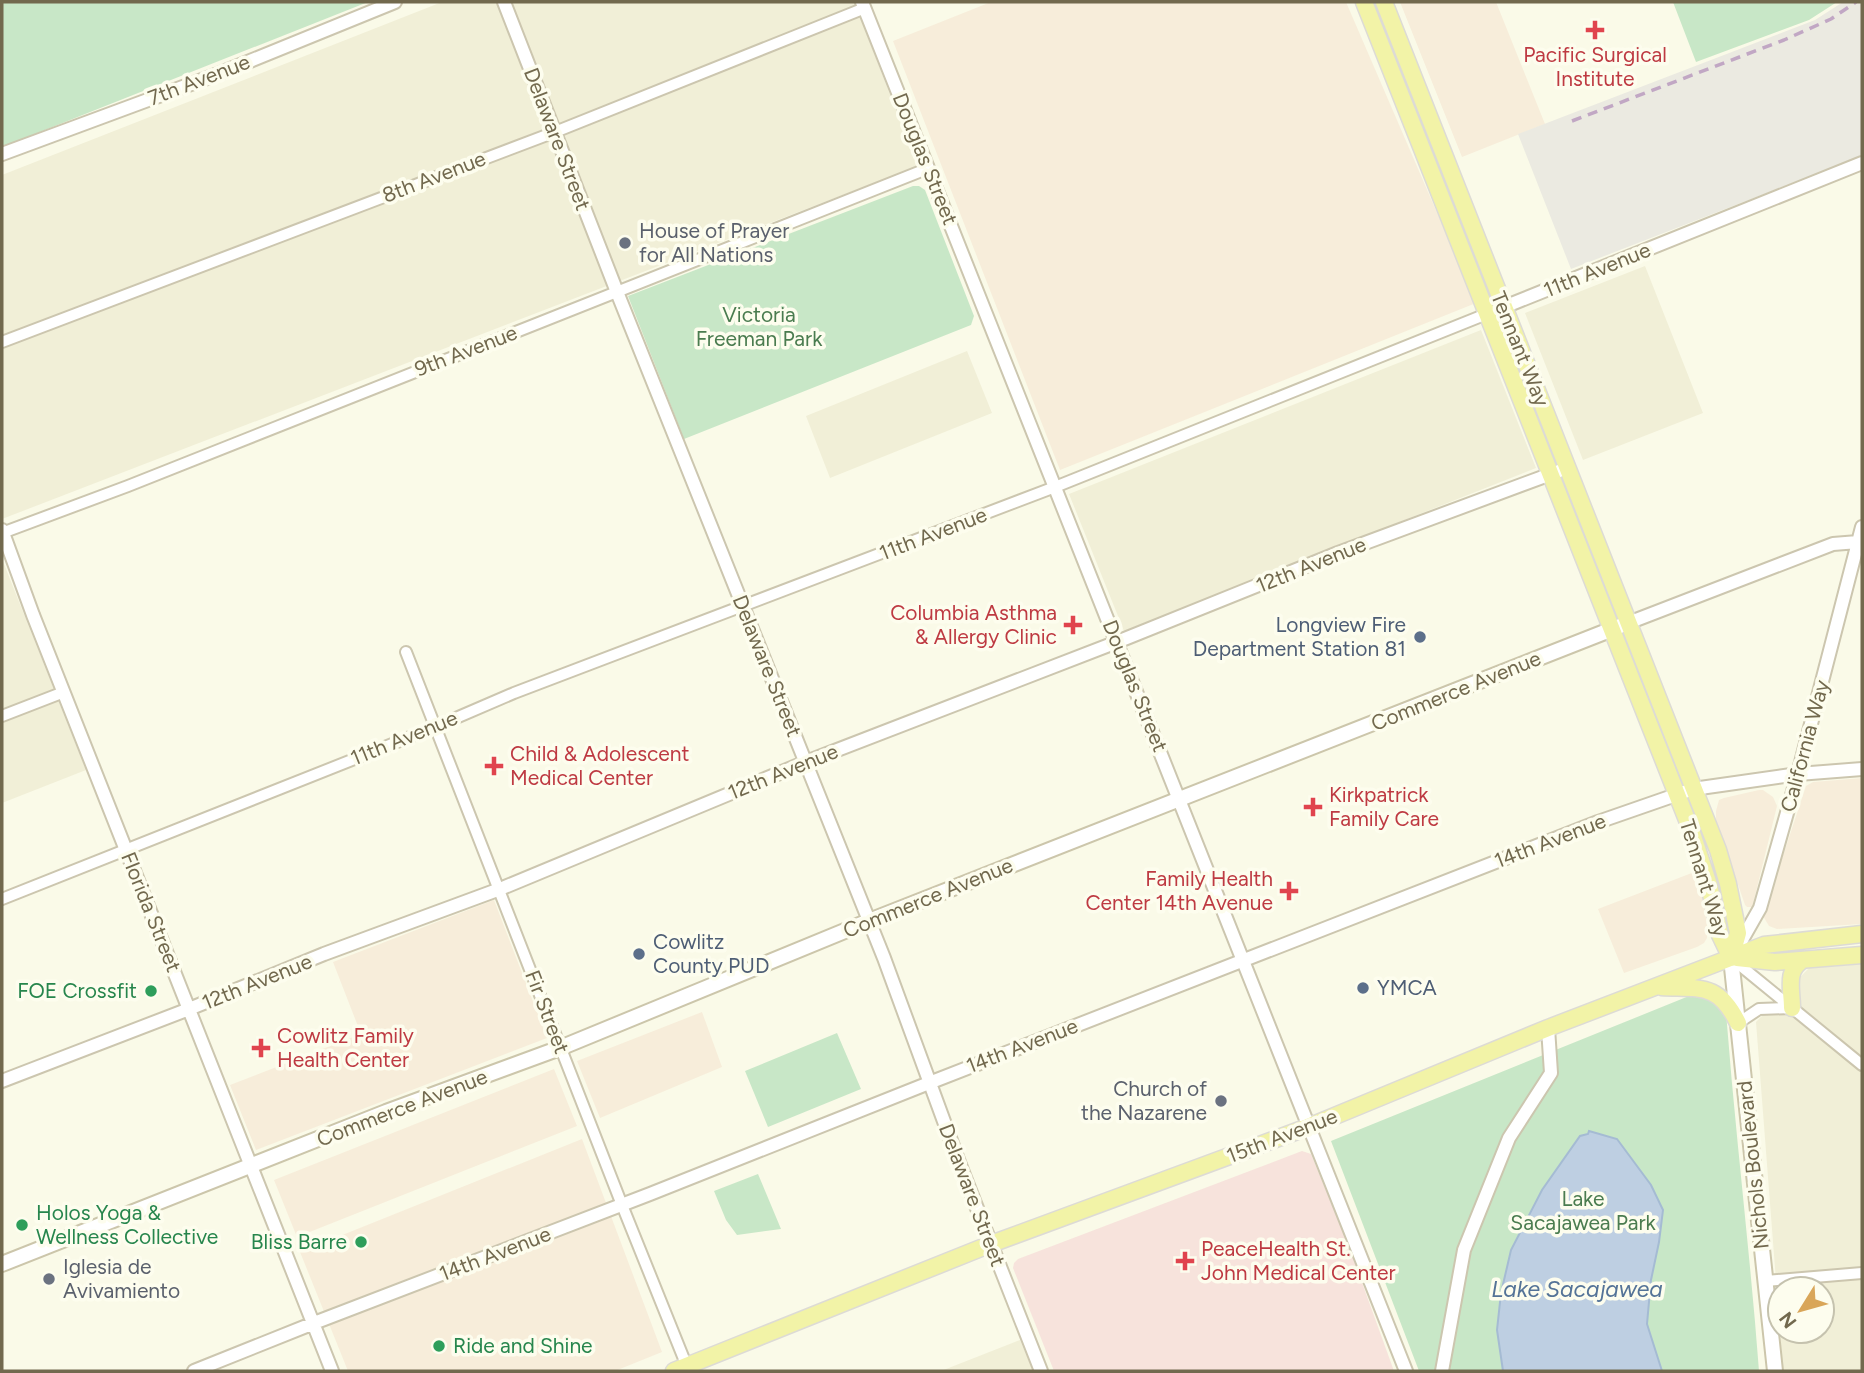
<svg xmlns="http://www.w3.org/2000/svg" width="1864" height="1373" font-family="Figtree,sans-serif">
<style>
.residential{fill:#f1efd7;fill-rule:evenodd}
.commercial{fill:#f7edda}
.industrial{fill:#ebeae1}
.medical{fill:#f7e3dc}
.green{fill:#c8e7c7}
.water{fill:#becfe2;stroke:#a5bbd3;stroke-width:2}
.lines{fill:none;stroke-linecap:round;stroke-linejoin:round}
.minor-casing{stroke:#ccc6af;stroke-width:14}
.tertiary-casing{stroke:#ccc6af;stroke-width:16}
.secondary-casing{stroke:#ccc6ab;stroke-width:18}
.primary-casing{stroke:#dddbd5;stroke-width:19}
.minor{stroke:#fff;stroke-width:10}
.tertiary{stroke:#fff;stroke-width:12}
.secondary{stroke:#fff;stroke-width:14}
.primary{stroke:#f2f3a7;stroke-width:16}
.rail{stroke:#c1a7c4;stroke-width:3.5;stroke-dasharray:10 7;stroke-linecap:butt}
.health-dot{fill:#e0444e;stroke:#fdfdee;stroke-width:2.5}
.worship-dot{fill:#6b7280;stroke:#fdfdee;stroke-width:2.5}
.service-dot{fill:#5c6f8a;stroke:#fdfdee;stroke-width:2.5}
.leisure-dot{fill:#2e9e5b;stroke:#fdfdee;stroke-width:2.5}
.labels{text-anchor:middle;stroke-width:7;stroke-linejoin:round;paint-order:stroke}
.health-label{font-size:21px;fill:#be3a42;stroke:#fdfdee;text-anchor:start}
.street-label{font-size:21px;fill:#72694e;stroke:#fdfdee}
.worship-label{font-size:21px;fill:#5b616d;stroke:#fdfdee;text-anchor:start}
.park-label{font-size:21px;fill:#4a7c4f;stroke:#fdfdee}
.service-label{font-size:21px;fill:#4e5e75;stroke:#fdfdee;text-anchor:start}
.leisure-label{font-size:21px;fill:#27864d;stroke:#fdfdee;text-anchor:end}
.water-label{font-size:23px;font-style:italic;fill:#547397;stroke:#fdfdee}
</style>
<rect width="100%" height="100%" fill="#fafae8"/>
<!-- residential -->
<path class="residential" d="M442 2H854L918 166 2 519V175Z
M1645 266 1703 413 1583 460 1525 313Z
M1481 330 1536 468 1124 631 1069 494Z
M967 351 992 413 830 478 806 416Z
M2 559 86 770 2 803Z
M1862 964V1371H1783L1756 1022 1809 968ZM1780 1289H1822V1331H1780Z
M1020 1340 1033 1371H941Z"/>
<!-- commercial -->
<path class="commercial" d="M991 2H1346L1476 303 1060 470 893 41Z
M1400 2H1496L1545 124 1462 157Z
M1862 778V924L1777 929 1769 926 1763 916 1806 786 1813 782Z
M1759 790H1763L1773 797 1777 806 1753 904 1752 907H1747L1745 905 1716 820V811L1719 800 1724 798Z
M1697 871 1704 901 1707 927V938L1704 943 1697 947 1624 973 1598 909Z
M494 900 547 1038 256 1150 230 1085 361 1034 333 962Z
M702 1012 722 1067 600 1118 577 1061Z
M554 1069 577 1126 297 1237 274 1180Z
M582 1139 662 1352 615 1371H348L300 1252Z"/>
<!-- industrial -->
<path class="industrial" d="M1843 2H1862V156L1571 269 1518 134 1815 20Z"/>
<!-- medical -->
<path class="medical" d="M1302 1151 1311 1154 1348 1244 1394 1371H1054L1013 1268 1014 1263 1018 1259Z"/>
<!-- green -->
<path class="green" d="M2 2H368L2 147Z
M1673 2H1837L1809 20 1696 62Z
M913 186H919L925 190 974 316 971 325 684 439 628 296Z
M1705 993 1726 1012C1735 1132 1750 1251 1759 1371H1419L1331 1141 1689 996Z
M837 1033 861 1089 768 1127 745 1071Z
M758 1174 781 1229 737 1235 726 1220 714 1191Z"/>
<!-- water -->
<path class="water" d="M1589 1131 1617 1139 1651 1185 1663 1210 1659 1242 1651 1280 1647 1324 1662 1371H1503L1497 1330 1501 1293 1511 1250 1542 1190 1580 1136 1588 1134Z"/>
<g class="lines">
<defs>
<path id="minor" d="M2 342 555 132 865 8
M2 533 128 486 929 168
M406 652 622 1205 688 1369
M2 716 64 692
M2 899 435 727 514 693 1055 487 1504 307
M1731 958 1862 1065
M1738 1023 1759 1009 1792 1008
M1766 1281 1862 1273"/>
<path id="tertiary" d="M504 2 617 292 884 958 960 1165 1041 1371
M862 2 1406 1371
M2 154 218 74 395 2
M1504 307 1862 163
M2 530 33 615 332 1371
M1628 623 1833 544 1858 542
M1739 945 1760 908 1762 901 1798 774 1862 527
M2 1081 189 1009 324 954 500 889 806 762 1117 642 1338 553 1567 468
M194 1371 314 1323 650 1194 929 1083 1598 822 1693 789 1798 774 1862 769
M1442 1371 1464 1250 1509 1138 1551 1073 1548 1028"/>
<path id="secondary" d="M1731 958 1775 1371
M2 1264 386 1112 560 1048 869 921 1620 626"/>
<path id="primary" d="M1364 2 1691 830 1709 885 1720 935 1731 958
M1384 2 1718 850 1728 884 1738 933 1731 958
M1737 958 1775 962 1862 955
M1661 987C1700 989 1718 982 1738 1023
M1792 1008C1792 990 1785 970 1803 960
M674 1371 991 1244 1308 1127 1548 1028 1764 945 1862 934"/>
</defs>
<!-- minor casing -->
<use href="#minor" class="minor-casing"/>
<!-- tertiary casing -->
<use href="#tertiary" class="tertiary-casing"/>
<!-- secondary casing -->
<use href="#secondary" class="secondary-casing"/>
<!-- primary casing -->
<use href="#primary" class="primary-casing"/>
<!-- minor -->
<use href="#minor" class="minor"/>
<!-- tertiary -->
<use href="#tertiary" class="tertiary"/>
<!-- secondary -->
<use href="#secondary" class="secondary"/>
<!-- primary -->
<use href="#primary" class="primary"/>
<!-- rail -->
<path class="rail" d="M1572 121 1784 40 1831 19 1856 2"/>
</g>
<!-- markers -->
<g class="health-dot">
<path d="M1591.5 19.5h7v7h7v7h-7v7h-7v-7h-7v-7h7z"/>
<path d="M1069.5 614.5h7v7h7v7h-7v7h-7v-7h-7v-7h7z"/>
<path d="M490.5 755.5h7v7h7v7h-7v7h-7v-7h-7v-7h7z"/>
<path d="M1309.5 796.5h7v7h7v7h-7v7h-7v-7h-7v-7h7z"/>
<path d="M1285.5 880.5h7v7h7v7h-7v7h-7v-7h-7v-7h7z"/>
<path d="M257.5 1037.5h7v7h7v7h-7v7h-7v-7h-7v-7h7z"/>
<path d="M1181.5 1250.5h7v7h7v7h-7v7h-7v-7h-7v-7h7z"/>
</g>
<g class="worship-dot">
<circle cx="625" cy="243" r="7"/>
<circle cx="1221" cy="1101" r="7"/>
<circle cx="49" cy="1279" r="7"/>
</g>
<g class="service-dot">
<circle cx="1420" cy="637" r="7"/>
<circle cx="639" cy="954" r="7"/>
<circle cx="1363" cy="988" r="7"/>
</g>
<g class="leisure-dot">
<circle cx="151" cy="991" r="7"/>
<circle cx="22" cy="1225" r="7"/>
<circle cx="361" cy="1242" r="7"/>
<circle cx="439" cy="1346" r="7"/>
</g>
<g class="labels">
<!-- health labels -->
<g class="health-label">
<text x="1595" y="62" text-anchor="middle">Pacific Surgical<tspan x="1595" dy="24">Institute</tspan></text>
<text x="1057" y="620" text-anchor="end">Columbia Asthma<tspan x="1057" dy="24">&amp; Allergy Clinic</tspan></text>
<text x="510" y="761">Child &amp; Adolescent<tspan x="510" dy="24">Medical Center</tspan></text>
<text x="1329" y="802">Kirkpatrick<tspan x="1329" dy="24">Family Care</tspan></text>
<text x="1273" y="886" text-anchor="end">Family Health<tspan x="1273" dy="24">Center 14th Avenue</tspan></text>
<text x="277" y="1043">Cowlitz Family<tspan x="277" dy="24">Health Center</tspan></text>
<text x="1201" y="1256">PeaceHealth St.<tspan x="1201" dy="24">John Medical Center</tspan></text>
</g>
<!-- street labels -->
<g class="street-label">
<text transform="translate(199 80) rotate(-21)" y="7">7th Avenue</text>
<text transform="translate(557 139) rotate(69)" y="7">Delaware Street</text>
<text transform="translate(925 159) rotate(68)" y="7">Douglas Street</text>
<text transform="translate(434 177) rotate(-21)" y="7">8th Avenue</text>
<text transform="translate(1597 270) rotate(-22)" y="7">11th Avenue</text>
<text transform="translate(1520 349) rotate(68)" y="7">Tennant Way</text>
<text transform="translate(466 351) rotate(-21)" y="7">9th Avenue</text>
<text transform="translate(933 534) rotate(-21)" y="7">11th Avenue</text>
<text transform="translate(1311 565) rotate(-22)" y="7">12th Avenue</text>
<text transform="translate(767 666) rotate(68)" y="7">Delaware Street</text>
<text transform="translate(1135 686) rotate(68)" y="7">Douglas Street</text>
<text transform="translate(1456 691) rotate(-22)" y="7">Commerce Avenue</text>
<text transform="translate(404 738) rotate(-22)" y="7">11th Avenue</text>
<text transform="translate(1805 746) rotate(-75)" y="7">California Way</text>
<text transform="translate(783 772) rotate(-22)" y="7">12th Avenue</text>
<text transform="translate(1550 841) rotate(-21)" y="7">14th Avenue</text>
<text transform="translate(1704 878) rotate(73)" y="7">Tennant Way</text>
<text transform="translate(928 898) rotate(-22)" y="7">Commerce Avenue</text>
<text transform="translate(151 912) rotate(68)" y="7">Florida Street</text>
<text transform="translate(257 982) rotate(-22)" y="7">12th Avenue</text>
<text transform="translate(547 1012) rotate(69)" y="7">Fir Street</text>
<text transform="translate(1022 1046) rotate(-21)" y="7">14th Avenue</text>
<text transform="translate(402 1108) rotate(-21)" y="7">Commerce Avenue</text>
<text transform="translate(1282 1136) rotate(-21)" y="7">15th Avenue</text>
<text transform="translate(1753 1165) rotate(-96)" y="7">Nichols Boulevard</text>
<text transform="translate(972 1195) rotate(69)" y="7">Delaware Street</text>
<text transform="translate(495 1254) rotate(-21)" y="7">14th Avenue</text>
</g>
<!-- worship labels -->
<g class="worship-label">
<text x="639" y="238">House of Prayer<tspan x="639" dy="24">for All Nations</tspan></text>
<text x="1207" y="1096" text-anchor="end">Church of<tspan x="1207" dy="24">the Nazarene</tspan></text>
<text x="63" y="1274">Iglesia de<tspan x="63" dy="24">Avivamiento</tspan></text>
</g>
<!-- park labels -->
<g class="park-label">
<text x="759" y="322">Victoria<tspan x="759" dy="24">Freeman Park</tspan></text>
<text x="1583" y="1206">Lake<tspan x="1583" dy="24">Sacajawea Park</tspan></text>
</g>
<!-- service labels -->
<g class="service-label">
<text x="1406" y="632" text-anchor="end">Longview Fire<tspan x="1406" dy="24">Department Station 81</tspan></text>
<text x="653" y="949">Cowlitz<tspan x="653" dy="24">County PUD</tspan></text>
<text x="1377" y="995">YMCA</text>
</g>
<!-- leisure labels -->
<g class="leisure-label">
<text x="137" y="998">FOE Crossfit</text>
<text x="36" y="1220" text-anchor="start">Holos Yoga &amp;<tspan x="36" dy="24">Wellness Collective</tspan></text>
<text x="347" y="1249">Bliss Barre</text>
<text x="453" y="1353" text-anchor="start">Ride and Shine</text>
</g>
<!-- water labels -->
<g class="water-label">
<text x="1577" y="1297">Lake Sacajawea</text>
</g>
</g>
<!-- border -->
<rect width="1864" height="1373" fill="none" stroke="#72694e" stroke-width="7"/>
<!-- north arrow -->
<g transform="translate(1801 1310) rotate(233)"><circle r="33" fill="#fdfdee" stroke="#c5c2ae" stroke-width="2"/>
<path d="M0-5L12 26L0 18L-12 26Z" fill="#d9a659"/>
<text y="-10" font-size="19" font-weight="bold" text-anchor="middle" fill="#72694e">N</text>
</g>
</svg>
